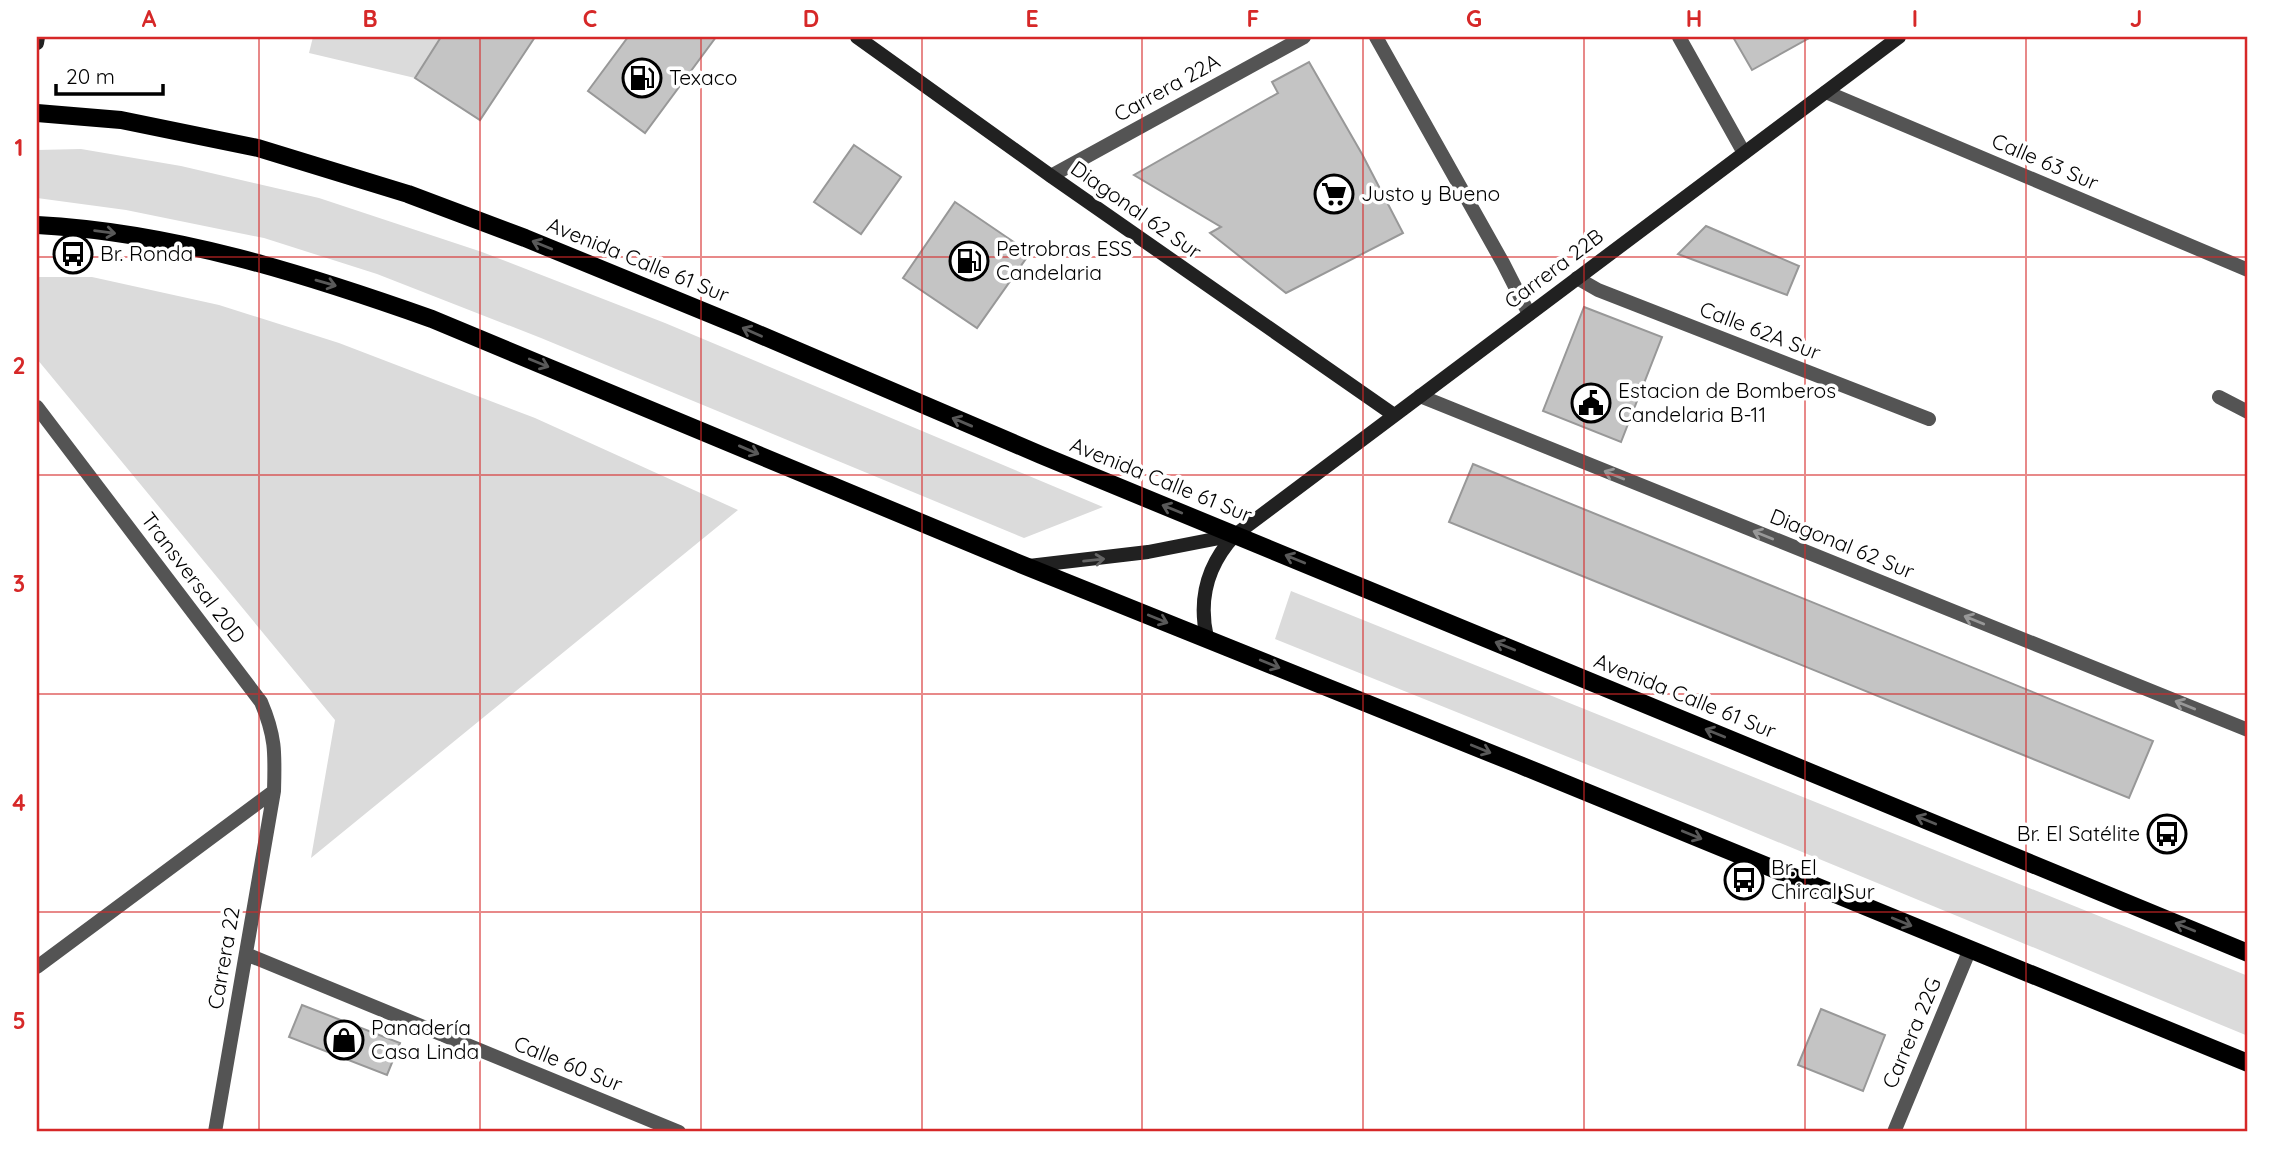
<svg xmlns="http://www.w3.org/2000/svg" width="2285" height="1169" font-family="Quicksand,sans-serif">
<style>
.green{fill:#dbdbdb}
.building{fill:#c4c4c4;stroke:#989898;stroke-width:2}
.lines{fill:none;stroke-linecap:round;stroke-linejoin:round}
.street{stroke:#545454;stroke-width:14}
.secondary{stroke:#212121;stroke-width:14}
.primary{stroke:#000;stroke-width:18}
.oneway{stroke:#595959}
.oneway2{stroke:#989898}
.oneway3{stroke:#646464}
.grid{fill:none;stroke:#d62828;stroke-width:2;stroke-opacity:0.55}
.labels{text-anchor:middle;stroke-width:7;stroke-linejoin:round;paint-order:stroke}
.poi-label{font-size:21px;fill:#000;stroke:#fff;text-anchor:start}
.street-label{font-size:21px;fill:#000;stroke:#fff}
.neatline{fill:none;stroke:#d62828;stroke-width:2.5}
.grid-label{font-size:23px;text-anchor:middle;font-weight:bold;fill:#d62828}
</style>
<rect width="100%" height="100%" fill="#fff"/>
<!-- green -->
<path class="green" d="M313 37H441L415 78 309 53Z
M81 149 181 166 319 198 482 252 665 323 1103 507 1024 538 541 338 377 274 264 238 126 210 37 198V150Z
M37 277H92L219 305 339 343 535 418 738 510 311 858 335 720 37 359Z
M1291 591 2248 976V1036L1710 814 1275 639Z"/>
<!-- building -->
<path class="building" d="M441 37H535L480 120 415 78Z
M628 37H716L645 133 588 91Z
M1733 37H1811L1752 70Z
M1309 62 1362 154 1403 233 1286 293 1210 233 1221 227 1134 175 1278 93 1272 82Z
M854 145 901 177 861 234 814 202Z
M955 202 1030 253 977 328 903 278Z
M1706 226 1799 266 1787 295 1678 254Z
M1584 307 1662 337 1621 442 1543 411Z
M1473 464 2153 741 2129 798 1449 522Z
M302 1005 400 1043 387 1075 289 1037Z
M1821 1009 1885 1035 1863 1091 1798 1065Z"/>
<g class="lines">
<!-- street -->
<path class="street" d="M1376 37 1503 263 1529 314
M1679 37 1744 153
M1826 92 2248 270
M1051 176 1304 37
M1577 278 1598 290 1929 419
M1420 396 2248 730
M2219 397 2248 412
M37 407 261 702C276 737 275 754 274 791L215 1132
M246 954 679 1132
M37 967 274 791
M1894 1132 1970 949"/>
<!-- secondary -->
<path class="secondary" d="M857 37 1051 176 1394 415
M37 43 38 37
M1029 566 1148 552 1235 535
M1207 638C1198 599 1207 565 1235 535L1899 37"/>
<!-- primary -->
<path class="primary" d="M37 113 121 120 258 148 408 194 525 238 742 327 1041 455 2248 953
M37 225C173 232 305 274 432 319L1018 563 1520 765 2248 1063"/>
</g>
<!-- one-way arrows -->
<defs><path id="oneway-shaft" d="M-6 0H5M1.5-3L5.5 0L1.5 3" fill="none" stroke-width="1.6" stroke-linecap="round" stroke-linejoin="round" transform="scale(1.75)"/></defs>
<g class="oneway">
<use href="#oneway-shaft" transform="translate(105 232) rotate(7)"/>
<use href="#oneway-shaft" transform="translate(542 245) rotate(-158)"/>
<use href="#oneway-shaft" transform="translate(326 283) rotate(16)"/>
<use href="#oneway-shaft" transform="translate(752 332) rotate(-156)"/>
<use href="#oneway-shaft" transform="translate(539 363) rotate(22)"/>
<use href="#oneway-shaft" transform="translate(962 422) rotate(-157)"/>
<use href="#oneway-shaft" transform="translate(749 450) rotate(23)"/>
<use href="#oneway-shaft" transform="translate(1172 509) rotate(-158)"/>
<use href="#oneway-shaft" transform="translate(1295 559) rotate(-158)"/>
<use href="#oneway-shaft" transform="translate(1158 619) rotate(22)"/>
<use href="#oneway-shaft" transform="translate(1505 646) rotate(-158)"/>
<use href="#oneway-shaft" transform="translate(1270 664) rotate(22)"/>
<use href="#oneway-shaft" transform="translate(1715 733) rotate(-158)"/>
<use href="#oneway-shaft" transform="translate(1481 749) rotate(22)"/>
<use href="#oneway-shaft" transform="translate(1926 820) rotate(-158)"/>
<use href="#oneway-shaft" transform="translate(1692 835) rotate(22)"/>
<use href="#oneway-shaft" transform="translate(1902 922) rotate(22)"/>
<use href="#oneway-shaft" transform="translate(2185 927) rotate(-158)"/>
</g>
<g class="oneway2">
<use href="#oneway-shaft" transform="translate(1614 475) rotate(-158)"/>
<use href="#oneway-shaft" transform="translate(1763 535) rotate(-158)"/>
<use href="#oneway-shaft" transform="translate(1974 620) rotate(-158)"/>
<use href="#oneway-shaft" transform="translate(2185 705) rotate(-158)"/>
</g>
<use class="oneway3" href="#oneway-shaft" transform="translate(1094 560) rotate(-6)"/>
<!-- grid -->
<path class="grid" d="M259 37V1132M480 37V1132M701 37V1132M922 37V1132M1142 37V1132M1363 37V1132M1584 37V1132M1805 37V1132M2026 37V1132M37 257H2248M37 475H2248M37 694H2248M37 912H2248"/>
<!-- icons -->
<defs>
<symbol id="fuel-ring" viewBox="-11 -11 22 22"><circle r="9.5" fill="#fff" stroke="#000" stroke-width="1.5"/><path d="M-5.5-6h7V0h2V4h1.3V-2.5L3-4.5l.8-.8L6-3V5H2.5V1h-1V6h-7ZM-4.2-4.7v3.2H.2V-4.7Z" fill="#000"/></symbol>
<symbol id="supermarket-ring" viewBox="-11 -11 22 22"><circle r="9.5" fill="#fff" stroke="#000" stroke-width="1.5"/><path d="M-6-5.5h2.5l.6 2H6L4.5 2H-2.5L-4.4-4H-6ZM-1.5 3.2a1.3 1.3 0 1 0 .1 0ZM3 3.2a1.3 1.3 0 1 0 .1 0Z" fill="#000"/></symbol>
<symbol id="bus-ring" viewBox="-11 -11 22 22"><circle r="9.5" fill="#fff" stroke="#000" stroke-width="1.5"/><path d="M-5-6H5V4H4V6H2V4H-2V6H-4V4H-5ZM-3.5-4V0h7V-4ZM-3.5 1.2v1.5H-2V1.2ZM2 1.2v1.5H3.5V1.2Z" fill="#000"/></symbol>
<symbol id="civic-ring" viewBox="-11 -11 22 22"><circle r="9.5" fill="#fff" stroke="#000" stroke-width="1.5"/><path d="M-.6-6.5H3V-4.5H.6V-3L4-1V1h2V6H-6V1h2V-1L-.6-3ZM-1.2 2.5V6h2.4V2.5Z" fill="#000"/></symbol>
<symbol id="shop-ring" viewBox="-11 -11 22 22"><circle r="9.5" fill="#fff" stroke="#000" stroke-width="1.5"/><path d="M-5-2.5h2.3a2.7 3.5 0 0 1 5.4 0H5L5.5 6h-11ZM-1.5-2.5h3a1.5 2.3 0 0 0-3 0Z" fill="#000"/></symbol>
</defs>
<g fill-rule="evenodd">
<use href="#fuel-ring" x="620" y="56" width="44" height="44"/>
<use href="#supermarket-ring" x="1312" y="172" width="44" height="44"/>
<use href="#bus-ring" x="51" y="232" width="44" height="44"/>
<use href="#fuel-ring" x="947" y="239" width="44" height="44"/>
<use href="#civic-ring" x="1569" y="381" width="44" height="44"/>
<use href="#bus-ring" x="2145" y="812" width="44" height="44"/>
<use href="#bus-ring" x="1722" y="858" width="44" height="44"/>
<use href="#shop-ring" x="322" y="1018" width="44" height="44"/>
</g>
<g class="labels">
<!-- poi labels -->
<g class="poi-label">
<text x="669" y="85">Texaco</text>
<text x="1361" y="201">Justo y Bueno</text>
<text x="996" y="256">Petrobras ESS<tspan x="996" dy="24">Candelaria</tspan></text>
<text x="100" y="261">Br. Ronda</text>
<text x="1618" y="398">Estacion de Bomberos<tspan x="1618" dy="24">Candelaria B-11</tspan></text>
<text x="2140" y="841" text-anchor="end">Br. El Satélite</text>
<text x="1771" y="875">Br. El<tspan x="1771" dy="24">Chircal Sur</tspan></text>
<text x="371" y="1035">Panadería<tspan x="371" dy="24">Casa Linda</tspan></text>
</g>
<!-- street labels -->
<g class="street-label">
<text transform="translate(1167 88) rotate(-29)" y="7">Carrera 22A</text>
<text transform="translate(2045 162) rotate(23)" y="7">Calle 63 Sur</text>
<text transform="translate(1136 210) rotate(35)" y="7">Diagonal 62 Sur</text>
<text transform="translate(638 260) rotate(22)" y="7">Avenida Calle 61 Sur</text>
<text transform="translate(1554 269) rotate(-37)" y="7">Carrera 22B</text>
<text transform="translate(1760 331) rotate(21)" y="7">Calle 62A Sur</text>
<text transform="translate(1161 480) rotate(22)" y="7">Avenida Calle 61 Sur</text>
<text transform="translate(1842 544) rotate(22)" y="7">Diagonal 62 Sur</text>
<text transform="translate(193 578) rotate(53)" y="7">Transversal 20D</text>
<text transform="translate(1685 696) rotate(22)" y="7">Avenida Calle 61 Sur</text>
<text transform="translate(224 958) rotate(-80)" y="7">Carrera 22</text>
<text transform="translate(1912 1033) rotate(-67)" y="7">Carrera 22G</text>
<text transform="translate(568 1064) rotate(22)" y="7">Calle 60 Sur</text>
</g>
</g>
<!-- border -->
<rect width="2285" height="1169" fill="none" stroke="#ffffff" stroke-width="77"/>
<!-- scale -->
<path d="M56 84v10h107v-10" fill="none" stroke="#000000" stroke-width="3.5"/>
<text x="66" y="84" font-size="21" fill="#000000" stroke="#ffffff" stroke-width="5" paint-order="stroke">20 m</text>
<rect x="38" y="38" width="2208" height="1092" class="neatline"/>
<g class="grid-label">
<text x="149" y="27">A</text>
<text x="370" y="27">B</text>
<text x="590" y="27">C</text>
<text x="811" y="27">D</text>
<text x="1032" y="27">E</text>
<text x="1253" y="27">F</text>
<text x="1474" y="27">G</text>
<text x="1694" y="27">H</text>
<text x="1915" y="27">I</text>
<text x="2136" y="27">J</text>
<text x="19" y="156">1</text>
<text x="19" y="374">2</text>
<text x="19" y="592">3</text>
<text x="19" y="811">4</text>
<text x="19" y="1029">5</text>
</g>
</svg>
